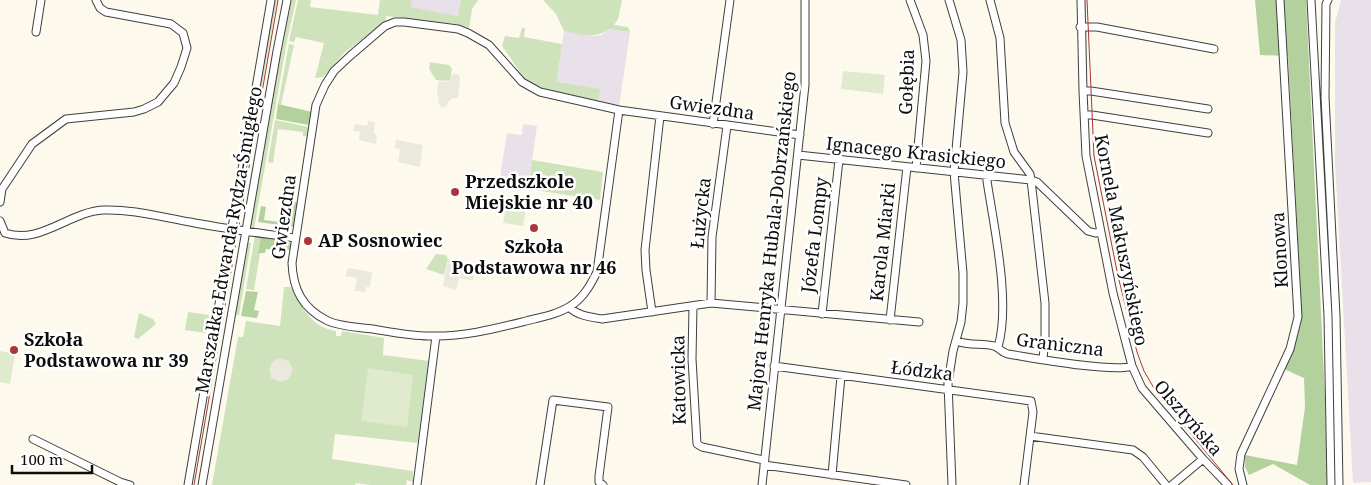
<svg xmlns="http://www.w3.org/2000/svg" width="1371" height="485" font-family="'Noto Serif',serif">
<style>
.industrial{fill:#e9e1ea}
.green{fill:#cee2bb}
.forest{fill:#b3d19c}
.pitch{fill:#dfebcc}
.plaza{fill:#ebe8dd}
.lines{fill:none;stroke-linecap:round;stroke-linejoin:round}
.minor-casing{stroke:#3f3f3f;stroke-width:9}
.minor{stroke:#fff;stroke-width:7}
.tram{stroke:#a93639;stroke-width:1}
.poi-dot{fill:#a93639;stroke:#fff;stroke-width:2}
.labels{text-anchor:middle;stroke-width:5;stroke-linejoin:round;paint-order:stroke}
.street-label{font-size:18px;fill:#0c0c0c;stroke:#fff}
.poi-label{font-size:18px;font-weight:bold;fill:#0c0c0c;stroke:#fff;text-anchor:start}
</style>
<rect width="100%" height="100%" fill="#fdfaed"/>
<!-- industrial -->
<path class="industrial" d="M411 0H461L458 16 410 7Z
M1341 0H1371V482L1353 483 1335 163V23Z
M609 29 630 32 619 107 598 102 599 89 557 83 564 31 595 36 601 35Z
M523 124 537 126 528 189 499 184 507 133 522 135Z"/>
<!-- green -->
<path class="green" d="M275 0H277L237 228 236 224Z
M291 0H296L287 41 254 229 251 226V223L285 26Z
M298 0H311L310 7 378 15 380 0H411V7L458 16 461 0H478L472 9 469 28 457 24 386 16V22L345 52 323 77 315 78 324 43 296 37 294 42 289 41Z
M543 0H622L618 19 614 25 628 27 630 32 609 29C594 40 581 34 564 31L556 14Z
M522 28H525L524 37 562 44 557 82 600 89 598 102C570 96 541 93 519 74L520 72 502 46 505 36 519 38Z
M289 44 294 45 281 105 278 104Z
M430 62 449 65 452 69 450 81 436 80 429 69Z
M275 120 309 127 307 136H303V132L278 129 273 163 268 162Z
M532 160 603 172 600 200 528 189Z
M255 235 261 236 258 252 260 253 254 290 246 289Z
M247 242 251 243 239 315H235Z
M436 254 446 255 448 259 444 275 426 269Z
M284 287H291C303 307 310 327 336 331V336H341L342 331 384 338 383 355 429 361 418 443 335 434 332 459 413 471V482L407 480 406 485H370L356 483 355 485H212L238 337H243L246 321 280 326Z
M188 312 209 315 206 333 185 330Z
M139 313 153 319 156 324 138 339 134 337Z"/>
<!-- forest -->
<path class="forest" d="M1255 0H1306L1325 396 1327 485H1310L1273 464 1249 475 1245 467V455L1297 465 1305 407 1304 378 1284 369 1298 335 1302 318 1288 56 1260 55Z
M278 104 312 112 309 125 276 119Z
M293 202H298L294 227 258 222 261 206 266 207 264 220 289 223Z
M261 236 288 241 291 244 290 250 283 249 282 251 266 249 265 253H258Z
M246 291 258 292 254 310 259 311 257 318 241 316Z"/>
<!-- pitch -->
<path class="pitch" d="M843 71 885 75 883 94 841 89Z
M507 201 527 205 523 226 503 223Z
M0 351 15 354 10 384 0 382Z
M368 368 413 375 407 427 361 421Z"/>
<!-- plaza -->
<path class="plaza" d="M453 74H458L460 78 458 98H453L448 102 447 106 442 108 438 103 439 99 437 93 438 81 450 82 451 76Z
M368 121 375 122 374 134 377 135 376 144 359 140 360 132 353 131 355 124 367 126Z
M396 140 423 145 420 167 398 162 400 149 395 148Z
M448 259 461 261V265L476 269 473 281 459 278 456 290 443 286Z
M348 268 372 272 370 287H366L365 292 355 291 357 278 345 276Z
M280 358 289 361 293 369 289 379 280 382 271 378 269 369 273 361Z"/>
<g class="lines">
<defs>
<path id="minor" d="M910 0 923 35 926 61 916 168
M949 0 961 40 963 72 954 172 963 273V303L961 322 953 351 948 383 952 485
M990 0 1000 38 1005 123 1014 152 1030 174 1031 180 1037 182 1088 231 1095 233 1101 232
M1081 0 1083 91 1086 156 1113 293 1132 366 1142 388 1203 459 1228 485
M1311 0 1328 316 1331 485
M1328 0 1326 4 1325 97 1336 316 1339 485
M1080 27H1097L1214 49
M36 32 41 0
M1083 91H1091L1208 109
M619 110 597 272C591 284 584 297 572 305 559 314 542 317 526 321 494 329 463 337 429 336 410 336 391 332 373 329 359 327 341 327 328 321 303 309 293 290 292 263L316 105 325 85 334 71 350 56 385 26 395 22H404L458 29 468 33 489 45 522 82 540 92 619 110 800 135
M1084 115H1092L1208 133
M713 124 730 0
M798 155 1031 180 1045 303V338L1043 359
M988 176 987 181C994 227 1011 303 998 347
M0 202 2 189 32 144 66 119 134 112 144 109 158 102 174 83 181 67 187 48 183 33 171 24 106 12 100 8 96 0
M0 221 5 233C40 245 69 212 103 210 132 209 161 217 190 222 225 229 260 233 295 238
M711 303 712 237 727 126
M693 306 692 359 697 444 702 447 764 460
M569 307C578 316 590 317 602 319L711 303 919 322
M652 312 646 270 645 250 660 116
M822 314 839 160
M890 320 907 167
M957 341C969 346 982 343 994 346 1000 348 1002 353 1008 354 1033 358 1113 373 1132 366
M774 366 1031 401 1033 412 1024 485
M1030 436 1133 450 1143 457 1166 485
M33 439 120 482 130 485
M764 465 906 485
M832 475 841 376
M188 485 271 0
M202 485 277 51 287 0
M417 485 436 336
M540 485 553 400 608 407 599 476V482L603 485
M762 485 805 85V0
M1172 485 1203 459
M1243 485 1239 469 1241 454 1290 349 1298 317 1280 0"/>
</defs>
<!-- minor casing -->
<use href="#minor" class="minor-casing"/>
<!-- minor -->
<use href="#minor" class="minor"/>
<!-- tram -->
<path class="tram" d="M1087 0 1094 156 1118 276 1137 352 1144 371 1155 390 1233 485
M194 485 278 0"/>
</g>
<!-- markers -->
<g class="poi-dot">
<circle cx="455" cy="192" r="5"/>
<circle cx="534" cy="228" r="5"/>
<circle cx="308" cy="241" r="5"/>
<circle cx="14" cy="350" r="5"/>
</g>
<g class="labels">
<!-- street labels -->
<g class="street-label">
<text transform="translate(907 82) rotate(-88)" y="6">Gołębia</text>
<text transform="translate(712 108) rotate(8)" y="6">Gwiezdna</text>
<text transform="translate(916 153) rotate(6)" y="6">Ignacego Krasickiego</text>
<text transform="translate(701 213) rotate(-84)" y="6">Łużycka</text>
<text transform="translate(284 217) rotate(-82)" y="6">Gwiezdna</text>
<text transform="translate(815 235) rotate(-83)" y="6">Józefa Lompy</text>
<text transform="translate(229 240) rotate(-80)" y="6">Marszałka Edwarda Rydza-Śmigłego</text>
<text transform="translate(1121 240) rotate(79)" y="6">Kornela Makuszyńskiego</text>
<text transform="translate(772 241) rotate(-84)" y="6">Majora Henryka Hubala-Dobrzańskiego</text>
<text transform="translate(883 242) rotate(-84)" y="6">Karola Miarki</text>
<text transform="translate(1280 250) rotate(-93)" y="6">Klonowa</text>
<text transform="translate(1060 345) rotate(7)" y="6">Graniczna</text>
<text transform="translate(922 371) rotate(7)" y="6">Łódzka</text>
<text transform="translate(679 380) rotate(-91)" y="6">Katowicka</text>
<text transform="translate(1188 418) rotate(49)" y="6">Olsztyńska</text>
</g>
<!-- poi labels -->
<g class="poi-label">
<text x="465" y="188">Przedszkole<tspan x="465" dy="21">Miejskie nr 40</tspan></text>
<text x="318" y="247">AP Sosnowiec</text>
<text x="534" y="253" text-anchor="middle">Szkoła<tspan x="534" dy="21">Podstawowa nr 46</tspan></text>
<text x="24" y="346">Szkoła<tspan x="24" dy="21">Podstawowa nr 39</tspan></text>
</g>
</g>
<!-- scale -->
<path d="M12 465v8h80v-8" fill="none" stroke="#0c0c0c" stroke-width="2.5"/>
<text x="20" y="465" font-size="15" fill="#0c0c0c" stroke="#ffffff" stroke-width="4" paint-order="stroke">100 m</text>
</svg>
